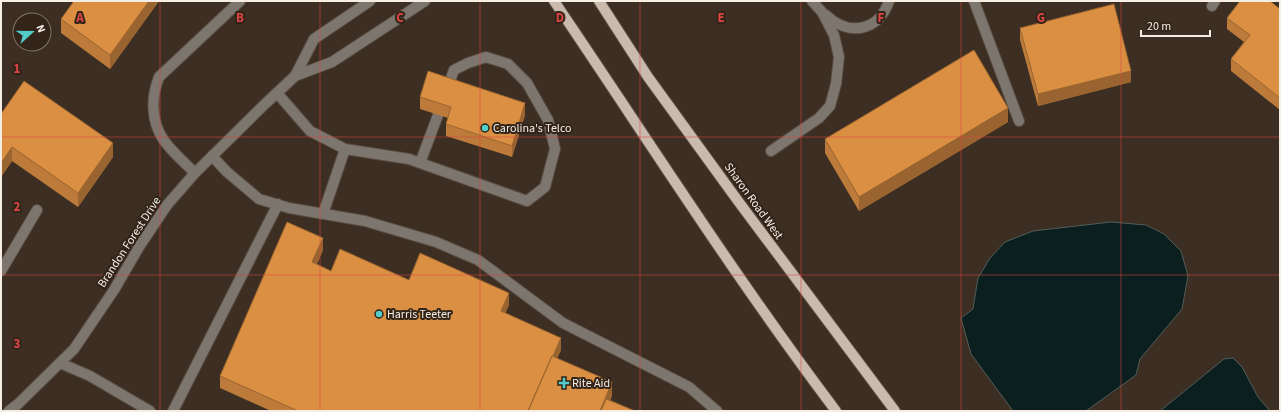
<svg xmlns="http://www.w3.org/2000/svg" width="1281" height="412" font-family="'Source Sans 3',sans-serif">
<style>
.water{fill:#0b1f1e;stroke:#525d5a}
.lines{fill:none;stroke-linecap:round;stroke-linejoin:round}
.minor-casing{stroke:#5a4d41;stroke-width:12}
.major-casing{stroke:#5a4d41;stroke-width:12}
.minor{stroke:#7d766f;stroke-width:10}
.major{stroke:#c9baad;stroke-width:10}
.wall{fill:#bc7b3a}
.shaded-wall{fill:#99642f}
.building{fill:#db8f43;stroke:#99642f}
.grid{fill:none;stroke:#db4644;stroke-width:1;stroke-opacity:0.55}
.poi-dot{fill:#53cdc9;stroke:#322418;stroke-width:1.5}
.labels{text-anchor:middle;stroke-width:4;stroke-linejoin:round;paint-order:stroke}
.poi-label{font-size:12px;fill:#f6ede5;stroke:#322418;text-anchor:start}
.street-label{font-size:12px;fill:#f6ede5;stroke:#322418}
.grid-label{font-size:13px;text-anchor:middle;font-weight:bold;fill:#db4644;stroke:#322418;stroke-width:4;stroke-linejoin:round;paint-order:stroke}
</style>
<rect width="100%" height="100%" fill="#3c2e22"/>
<!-- water -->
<path class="water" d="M1111 222 1146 225 1164 234 1181 251 1188 276 1182 309 1140 359 1136 375 1086 411H1013L971 354 961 318 973 309 978 278 990 258 1005 242 1033 231Z
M1233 358 1242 367 1258 397 1270 411H1160L1224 359Z"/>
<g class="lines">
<defs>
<path id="minor" d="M370 1 314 39 295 76 332 62 425 1
M974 1 1019 121
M1212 6 1215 1
M826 15C849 37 879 31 889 1
M277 93 310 131 345 149 409 159 527 201 545 187 555 149 548 120 527 83 508 64 486 57 468 63 454 70 447 89
M771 151 819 118 830 106 836 84 839 57 834 35 822 12 812 1
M212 156 227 172 259 199 289 208 365 221 436 242 478 260 563 323 689 387 717 411
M420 163 438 115
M195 173C186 164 170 150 163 139 151 121 151 97 159 77L240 1
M323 214 345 149
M1 271 37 210
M60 363 90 376 150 411
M9 411 18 404 74 349 114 290 139 247 167 205 195 173 265 104 295 76
M173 411 278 204"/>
<path id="major" d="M554 1C647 138 736 279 836 411
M599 1 648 77 738 201 895 411"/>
</defs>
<!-- minor casing -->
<use href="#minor" class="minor-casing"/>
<!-- major casing -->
<use href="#major" class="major-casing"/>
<!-- minor -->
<use href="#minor" class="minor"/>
<!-- major -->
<use href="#major" class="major"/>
</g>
<!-- wall -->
<path class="wall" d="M159 1 110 69 61 33V19Z
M1280 9V110L1231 71V59L1244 42 1227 29V18Z
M1020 28 1131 82 1038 106 1020 40Z
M420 97 525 115 512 157 446 136V124L448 118 420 109Z
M1 114 113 157 78 207 12 161 1 177Z
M1008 122 859 211 825 153V139Z
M323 250 317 264 331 271 409 280 509 305 505 313 561 350 557 358 612 396 610 400 635 411H271L220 388V376Z"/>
<!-- shaded-wall -->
<path class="shaded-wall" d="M149 1H159L110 69V55Z
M1131 71V82L1038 106V94Z
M525 103V115L512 157V146Z
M1008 108V122L859 211V197Z
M113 143V157L78 207V193Z
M12 147V161L1 177V163Z
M323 238V250L312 274V262Z
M509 293V305L501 323V311Z
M561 338V350L534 411H529Z
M612 382V396L606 411H600Z"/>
<!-- building -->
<path class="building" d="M74 1H149L110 55 61 19Z
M1240 1H1270L1280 9V98L1231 59 1250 35 1227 18Z
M1114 4 1131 71 1038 94 1020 28Z
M974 50 1008 108 859 197 825 139Z
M428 71 525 103 512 146 446 124 451 107 420 97Z
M24 81 113 143 78 193 12 147 1 163V114Z
M287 222 323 238 312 262 331 271 340 249 409 280 420 253 509 293 501 311 561 338 553 356H552L528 411H298L220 376Z
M552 356 612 382 600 411H528Z
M606 399 635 411H601Z"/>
<!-- grid -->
<path class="grid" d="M160 1V411M320 1V411M480 1V411M640 1V411M801 1V411M961 1V411M1121 1V411M1 137H1280M1 275H1280"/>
<!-- markers -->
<g class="poi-dot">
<circle cx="485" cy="128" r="4"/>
<circle cx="379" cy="314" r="4"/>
<path d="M562 377h4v4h4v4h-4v4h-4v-4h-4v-4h4z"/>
</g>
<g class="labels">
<!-- poi labels -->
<g class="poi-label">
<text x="493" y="132">Carolina's Telco</text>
<text x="387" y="318">Harris Teeter</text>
<text x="572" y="387">Rite Aid</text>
</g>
<!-- street labels -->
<g class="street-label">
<text transform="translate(754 201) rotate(54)" y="4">Sharon Road West</text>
<text transform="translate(129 242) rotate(-57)" y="4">Brandon Forest Drive</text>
</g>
</g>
<g class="grid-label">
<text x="80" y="22">A</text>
<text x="240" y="22">B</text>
<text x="400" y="22">C</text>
<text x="560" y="22">D</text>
<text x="721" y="22">E</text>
<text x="881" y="22">F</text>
<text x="1041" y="22">G</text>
<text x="17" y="73">1</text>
<text x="17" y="211">2</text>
<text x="17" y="348">3</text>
</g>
<!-- border -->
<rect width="1281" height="412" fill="none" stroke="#f6ede5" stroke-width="4"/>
<!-- north arrow -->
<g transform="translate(32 32) rotate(69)"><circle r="19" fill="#322418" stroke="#80746a"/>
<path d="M0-3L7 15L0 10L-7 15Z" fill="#53cdc9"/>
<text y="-6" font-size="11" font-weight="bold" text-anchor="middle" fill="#f6ede5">N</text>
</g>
<!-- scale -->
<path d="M1141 30v6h69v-6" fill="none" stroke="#f6ede5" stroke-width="2"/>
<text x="1147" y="30" font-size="12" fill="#f6ede5" stroke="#322418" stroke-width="3" paint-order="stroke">20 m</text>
</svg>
